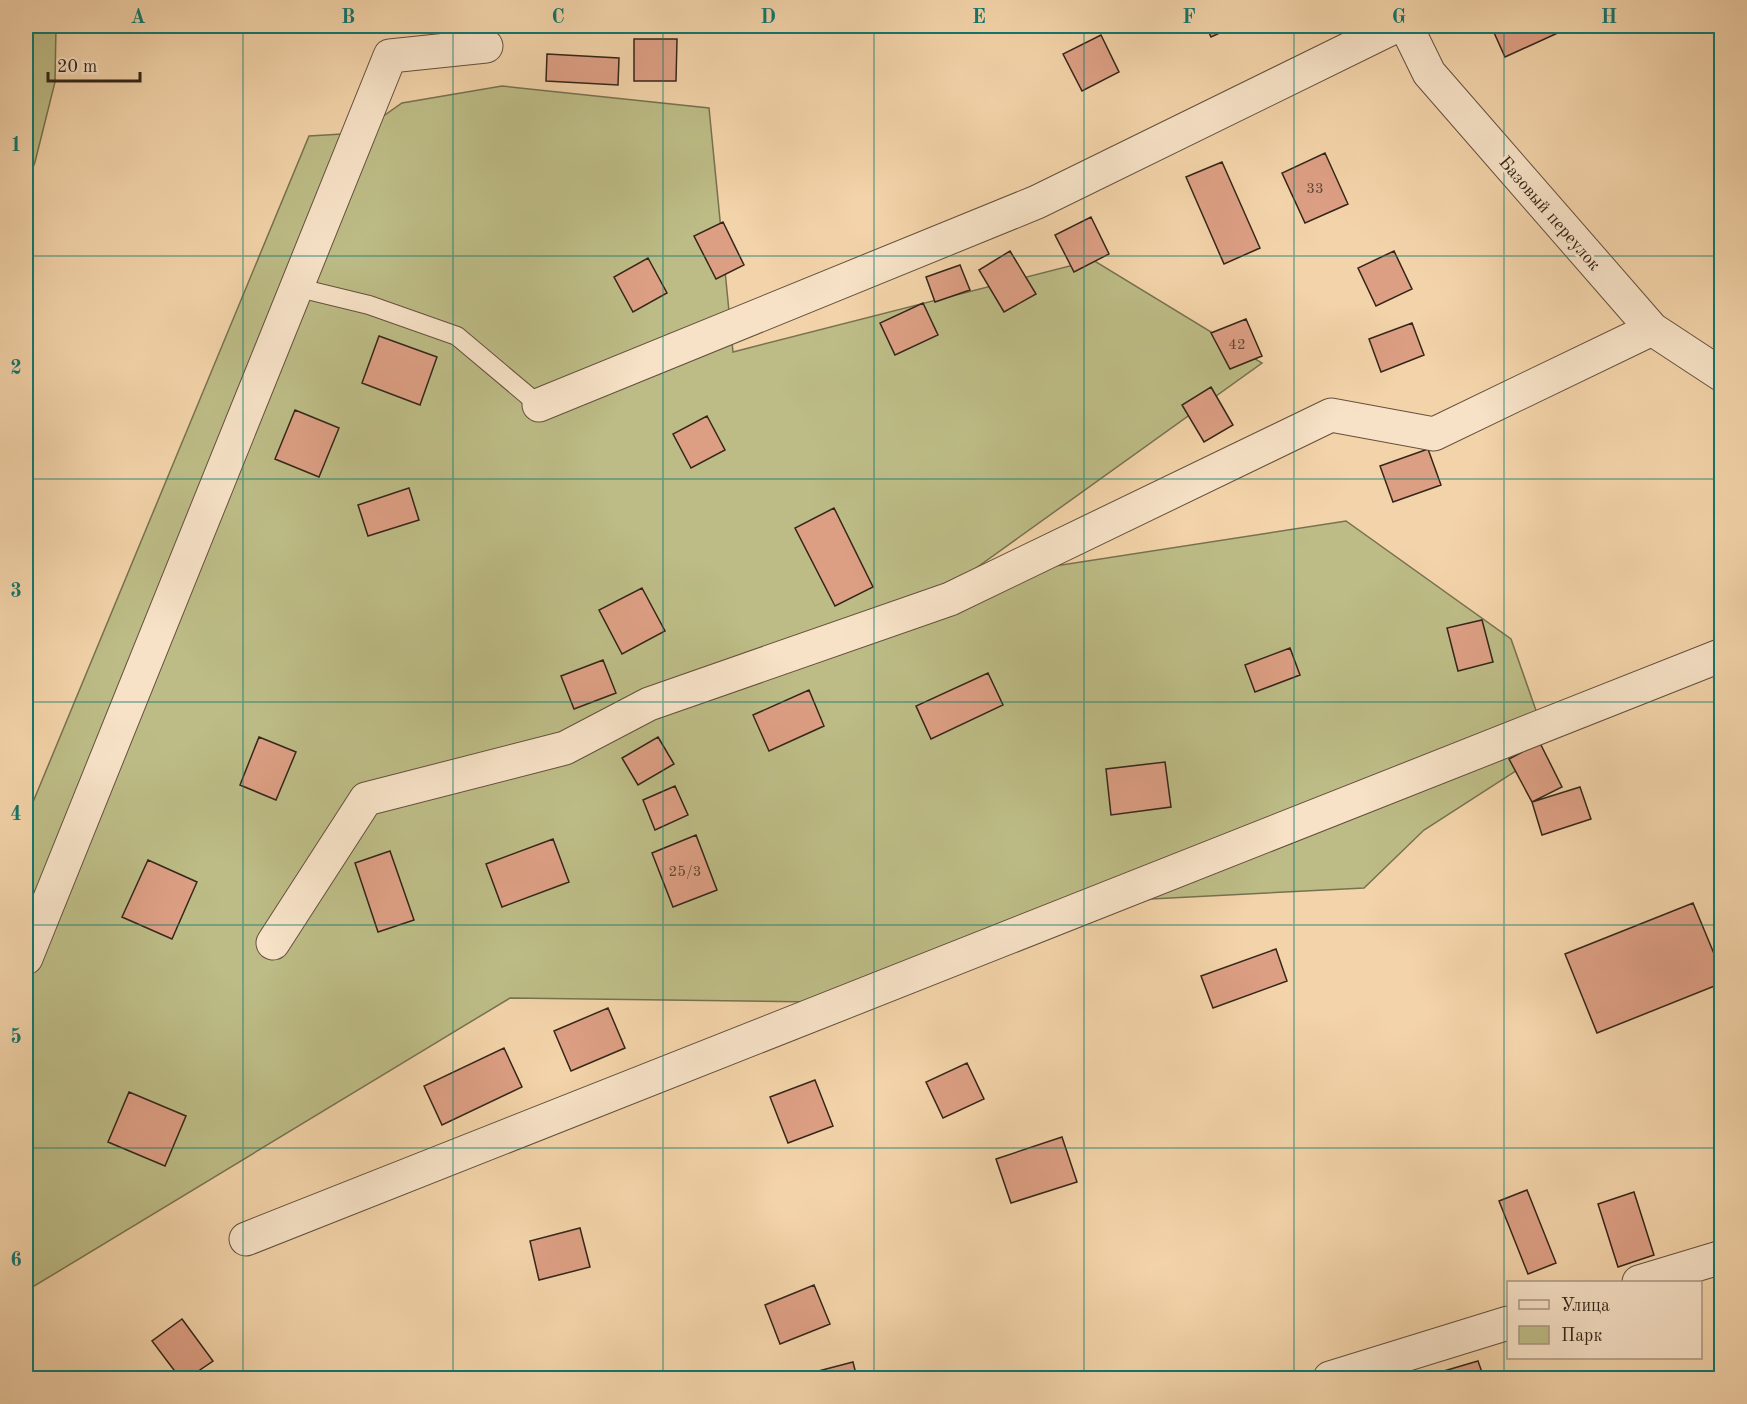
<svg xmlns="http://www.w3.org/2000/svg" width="1747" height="1404" font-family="'Old Standard TT',serif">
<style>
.green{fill:#bdbc86;stroke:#787150;stroke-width:1.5}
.building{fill:#dd9f84;stroke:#342619;stroke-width:1.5}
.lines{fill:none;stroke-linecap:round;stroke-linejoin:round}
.service-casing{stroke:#64513d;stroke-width:20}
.minor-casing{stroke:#64513d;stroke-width:35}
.service{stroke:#f7e2c7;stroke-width:18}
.minor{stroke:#f7e2c7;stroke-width:33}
.grid{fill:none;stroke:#0f766e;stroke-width:1.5;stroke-opacity:0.55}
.labels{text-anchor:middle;stroke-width:6;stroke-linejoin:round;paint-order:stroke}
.number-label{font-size:15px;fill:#5e4434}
.street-label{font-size:18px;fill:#342619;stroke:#f7e2c7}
.neatline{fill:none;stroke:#0f766e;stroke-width:2}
.grid-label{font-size:20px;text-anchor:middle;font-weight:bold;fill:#0f766e}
</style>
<rect width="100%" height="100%" fill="#f3d3a9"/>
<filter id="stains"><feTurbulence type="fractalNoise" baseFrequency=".00333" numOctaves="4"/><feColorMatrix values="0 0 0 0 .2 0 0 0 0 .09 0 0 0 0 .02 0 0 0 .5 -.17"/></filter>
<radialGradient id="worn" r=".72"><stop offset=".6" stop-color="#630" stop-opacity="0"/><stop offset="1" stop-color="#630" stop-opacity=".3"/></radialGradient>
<!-- green -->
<path class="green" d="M26 26H56L55 82 35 162 26 186Z
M502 86 709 108 733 352 1093 260 1262 363 958 581 1346 521 1511 639 1539 719 1528 763 1424 830 1364 888 1151 899 818 1002 510 998 26 1291V819L309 136 359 133 402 103Z"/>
<!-- building -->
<path class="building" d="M1206 26H1235L1211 37Z
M1491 26H1573L1505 57Z
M1101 35 1119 72 1082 91 1063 54Z
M634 39H677L676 81H634Z
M547 54 619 58 618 85 546 81Z
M1325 153 1348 204 1305 223 1282 173Z
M1222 162 1260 248 1224 264 1186 177Z
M1091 217 1109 254 1074 272 1055 235Z
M723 222 744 265 716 279 694 236Z
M1010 251 1036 294 1004 312 979 270Z
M1394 251 1412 289 1376 306 1358 268Z
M648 258 667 293 633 312 614 277Z
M960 265 970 290 935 302 926 277Z
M923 303 938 335 895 355 880 323Z
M1246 319 1262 356 1230 369 1211 333Z
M1412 323 1424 355 1381 372 1369 339Z
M379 336 437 357 420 405 362 383Z
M1211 387 1233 425 1204 442 1182 405Z
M295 410 339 428 319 477 275 459Z
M707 416 725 450 691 468 673 434Z
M1428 449 1441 485 1393 502 1380 466Z
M409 488 419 520 368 536 358 505Z
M834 508 873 587 835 606 795 528Z
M642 588 665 631 622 654 599 610Z
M1482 620 1493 662 1458 671 1447 628Z
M1290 648 1300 675 1255 692 1245 665Z
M603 660 616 693 574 709 561 676Z
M988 673 1003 705 931 739 916 706Z
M809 690 824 726 769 751 753 715Z
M259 737 296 752 276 800 240 785Z
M658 737 674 764 638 785 622 758Z
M1540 743 1562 787 1532 802 1509 759Z
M1165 762 1171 807 1111 815 1106 769Z
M675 786 688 815 655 830 643 800Z
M1580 787 1591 819 1542 835 1532 802Z
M696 835 717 890 673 907 652 853Z
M553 839 569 882 502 907 486 864Z
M390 851 414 920 378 932 355 863Z
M148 860 197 882 172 939 122 917Z
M1693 903 1722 973V983L1597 1033 1565 954Z
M1276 949 1287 981 1213 1008 1201 976Z
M608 1008 625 1048 571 1071 554 1031Z
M504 1048 522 1087 442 1125 424 1086Z
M967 1063 984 1099 943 1118 926 1082Z
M815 1080 833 1126 788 1143 770 1097Z
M129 1092 186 1116 165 1166 108 1142Z
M1062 1137 1077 1182 1011 1203 996 1159Z
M1527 1190 1556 1263 1528 1274 1499 1201Z
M1634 1192 1654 1255 1618 1267 1598 1204Z
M580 1228 590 1267 539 1280 530 1241Z
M814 1285 830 1324 780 1344 765 1305Z
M182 1319 213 1361 188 1378H180L152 1341Z
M1478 1361 1484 1378H1439L1437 1373Z
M853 1362 857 1378H804L803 1375Z"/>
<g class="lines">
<defs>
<path id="service" d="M295 287 369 305 457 336 539 405"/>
<path id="minor" d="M1406 26 1429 73 1652 329 1722 375
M539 405 1037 202 1396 26
M273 943 366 799 565 748 649 704 950 599 1331 415 1434 434 1652 329
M26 958 390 56 486 46
M246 1239 1722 655
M1639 1282 1722 1257
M1330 1378 1508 1323"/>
</defs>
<!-- service casing -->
<use href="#service" class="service-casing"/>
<!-- minor casing -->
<use href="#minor" class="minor-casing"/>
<!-- service -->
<use href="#service" class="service"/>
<!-- minor -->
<use href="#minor" class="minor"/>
</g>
<!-- grid -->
<path class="grid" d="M243 26V1378M453 26V1378M663 26V1378M874 26V1378M1084 26V1378M1294 26V1378M1504 26V1378M26 256H1722M26 479H1722M26 702H1722M26 925H1722M26 1148H1722"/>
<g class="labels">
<!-- number labels -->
<g class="number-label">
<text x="1315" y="193">33</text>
<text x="1237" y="349">42</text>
<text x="685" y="876">25/3</text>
</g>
<!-- street labels -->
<g class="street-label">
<text transform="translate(1550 213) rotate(49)" y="6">Базовый переулок</text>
</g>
</g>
<!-- margin -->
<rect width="1747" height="1404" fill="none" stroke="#f3d3a9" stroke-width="66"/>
<!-- legend -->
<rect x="1507" y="1281" width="195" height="78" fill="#f7e2c7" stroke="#a99781" stroke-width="1.5"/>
<rect x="1519" y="1300" width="30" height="9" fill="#f7e2c7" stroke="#a99781" stroke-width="1.5"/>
<text x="1561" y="1311" font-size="18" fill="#342619">Улица</text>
<rect x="1519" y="1326" width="30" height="18" fill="#bdbc86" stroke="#a99781" stroke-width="1.5"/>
<text x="1561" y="1341" font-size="18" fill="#342619">Парк</text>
<!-- scale -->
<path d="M48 72v9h92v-9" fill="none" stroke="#342619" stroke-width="3"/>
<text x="57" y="72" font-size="18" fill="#342619" stroke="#f7e2c7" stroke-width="4.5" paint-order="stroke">20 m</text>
<rect x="33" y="33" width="1681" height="1338" class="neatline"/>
<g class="grid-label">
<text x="138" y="23">A</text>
<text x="348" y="23">B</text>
<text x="558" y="23">C</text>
<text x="768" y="23">D</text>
<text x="979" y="23">E</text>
<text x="1189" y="23">F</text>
<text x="1399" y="23">G</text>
<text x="1609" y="23">H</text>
<text x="16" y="151">1</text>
<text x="16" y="374">2</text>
<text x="16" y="597">3</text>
<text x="16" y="820">4</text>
<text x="16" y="1043">5</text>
<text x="16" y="1266">6</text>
</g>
<rect width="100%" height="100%" filter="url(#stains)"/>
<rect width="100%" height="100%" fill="url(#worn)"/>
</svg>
